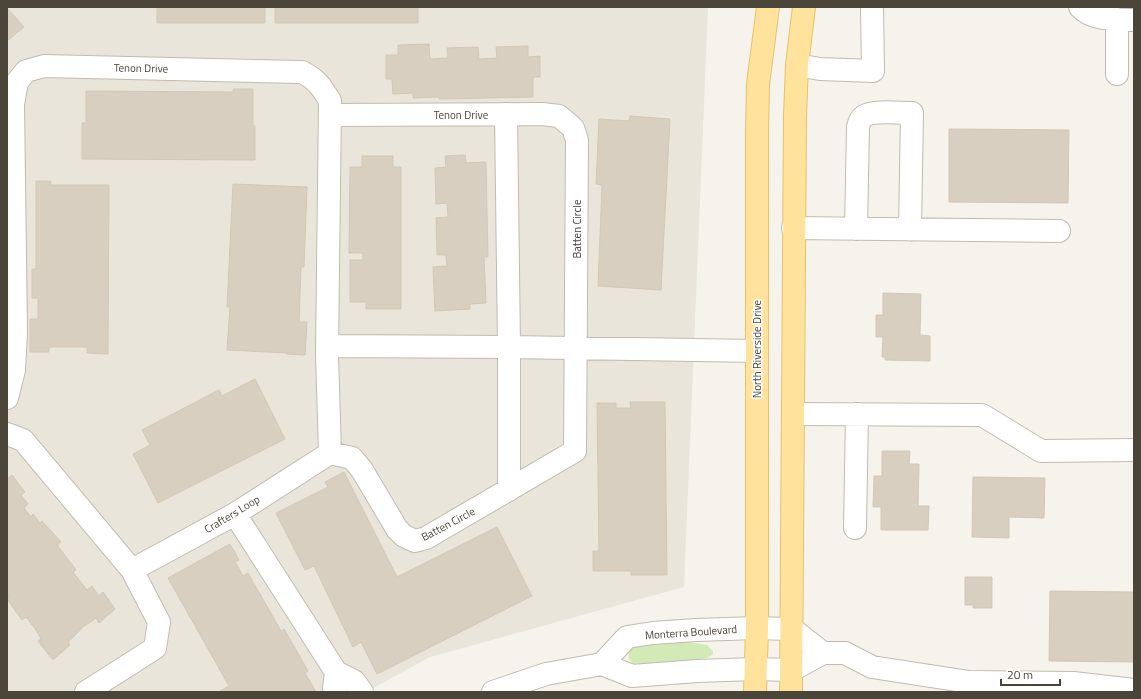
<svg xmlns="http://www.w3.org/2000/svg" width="1141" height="699" font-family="'Titillium Web',sans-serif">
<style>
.residential{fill:#eae5da}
.green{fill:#d2eab5}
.building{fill:#d8cfc1;stroke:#d3c7b4}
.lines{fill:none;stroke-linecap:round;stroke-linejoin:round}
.minor-casing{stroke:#c2bbae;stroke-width:24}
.major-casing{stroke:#e6c16a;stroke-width:24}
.minor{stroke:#fff;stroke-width:22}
.major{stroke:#ffe39c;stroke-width:22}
.labels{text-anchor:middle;stroke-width:3;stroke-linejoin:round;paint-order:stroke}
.street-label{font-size:11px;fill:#4b4439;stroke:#fff}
</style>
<rect width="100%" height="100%" fill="#f6f3ec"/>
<!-- residential -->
<path class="residential" d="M7 7H708L684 587 430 657 366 692H7Z"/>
<!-- green -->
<path class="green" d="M689 642 707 645 713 651V654L707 658 645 665 634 664 629 659 628 651 638 646Z"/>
<!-- building -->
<path class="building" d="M157 7H265V23H157Z
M275 7H418V23H275Z
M7 8 24 27 7 41Z
M429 44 430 59 448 58 447 48 478 47 479 59 497 58 496 47 528 46V57L540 56V77H533V97L439 99V97L413 98V93L393 94 392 79H386V55H398V45Z
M233 89H253V126H255V160L82 159V123H86V91L233 92Z
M630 116 670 119 661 290 598 286 602 185 596 184 599 119 629 121Z
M949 129 1069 130 1068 203 949 202Z
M465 155 466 163 486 162 488 257H484L486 303 470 304V309L435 311 433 267 447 266 446 255H437L436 218 448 217 447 203 436 204 435 168 446 167 445 156Z
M362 156H393V167H401V309H366V302H350V260H363V253H349L350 167H362Z
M36 181H51V185H109L108 354 87 353V347H49V352H30V319H38V298H32V269H36Z
M233 184 307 187 304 267H301L299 322H307L305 355 287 354V353L227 350 230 307H227Z
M883 293 921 294 920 335 930 336V361L885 360V357H882L883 337H876V315H883Z
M255 379 285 439 158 503 133 454 150 445 142 430 219 390 222 396Z
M630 402H665L667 575H631V571H593V551H599L597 403H616V408H631Z
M882 451H910L909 464H919L918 506H929L928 530H881V507H873L874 476H882Z
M344 472 397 577 497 527 532 596 377 674 361 642 353 647 314 566 305 570 276 513 328 487 325 482Z
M12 475 25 492 21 495 28 504 24 508 31 517 33 514 40 523 42 521 61 542 57 545 70 562 76 570 73 572 87 590 92 586 99 596 103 592 115 609 99 623 96 618 83 627 68 642 70 645 53 660 38 641 41 639 36 630 26 617 22 620 7 599 9 595 7 592V479Z
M973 477 1045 478 1044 518 1009 517V538L972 537Z
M230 544 239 560 235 562 243 576 248 573 281 631 284 629 308 671 305 673 316 692H219L229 686 168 578Z
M965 577H992V608H973V605H965Z
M1050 591 1134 592V662L1049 661Z"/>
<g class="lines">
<defs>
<path id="minor" d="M1080 7C1093 21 1116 19 1134 20
M1117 19V74
M797 65 820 69 873 71 872 7
M506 114 509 347V490
M330 115 542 114 559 116 573 128 577 140 575 451 426 538 415 541 404 536 397 529 362 470 352 458 330 453
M793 228 1059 231
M856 229 858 127C859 122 860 119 864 116 873 110 901 113 912 113L910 230
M327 346 509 347 757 351
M7 398 14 370 16 333 13 104 17 82 26 71 44 66 302 72C317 80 321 86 330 101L327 355 330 453
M793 414 982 415 1041 451 1134 450
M7 434 23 440 132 570 159 622 155 648 86 692
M235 514 336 672 354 681 362 692
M855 528 857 414
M132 570 235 514 330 453
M602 664 627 637 653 633 696 630 757 628 792 629 823 653
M336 672 334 688 336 692
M493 692 546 674 602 664 632 676 697 671 755 669 792 670 823 653H845L872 667 969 682 1073 683 1134 690"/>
<path id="major" d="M755 692 757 628V134L758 84 768 7
M791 692 795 116 797 65 804 7"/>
</defs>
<!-- minor casing -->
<use href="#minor" class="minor-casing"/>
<!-- major casing -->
<use href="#major" class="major-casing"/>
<!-- minor -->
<use href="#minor" class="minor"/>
<!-- major -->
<use href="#major" class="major"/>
</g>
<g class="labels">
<!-- street labels -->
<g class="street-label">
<text transform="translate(141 68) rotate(1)" y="4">Tenon Drive</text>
<text x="461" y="119">Tenon Drive</text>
<text transform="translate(577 229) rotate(-90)" y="4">Batten Circle</text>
<text transform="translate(757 349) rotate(-90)" y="4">North Riverside Drive</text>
<text transform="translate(232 514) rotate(-31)" y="4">Crafters Loop</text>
<text transform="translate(448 524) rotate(-28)" y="4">Batten Circle</text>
<text transform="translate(691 632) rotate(-4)" y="4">Monterra Boulevard</text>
</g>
</g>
<!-- border -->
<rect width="1141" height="699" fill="none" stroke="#4b4439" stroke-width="16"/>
<!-- scale -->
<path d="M1001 679v6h59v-6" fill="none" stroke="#4b4439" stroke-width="2"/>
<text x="1007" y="679" font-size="12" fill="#4b4439" stroke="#ffffff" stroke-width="3" paint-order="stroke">20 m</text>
</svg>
